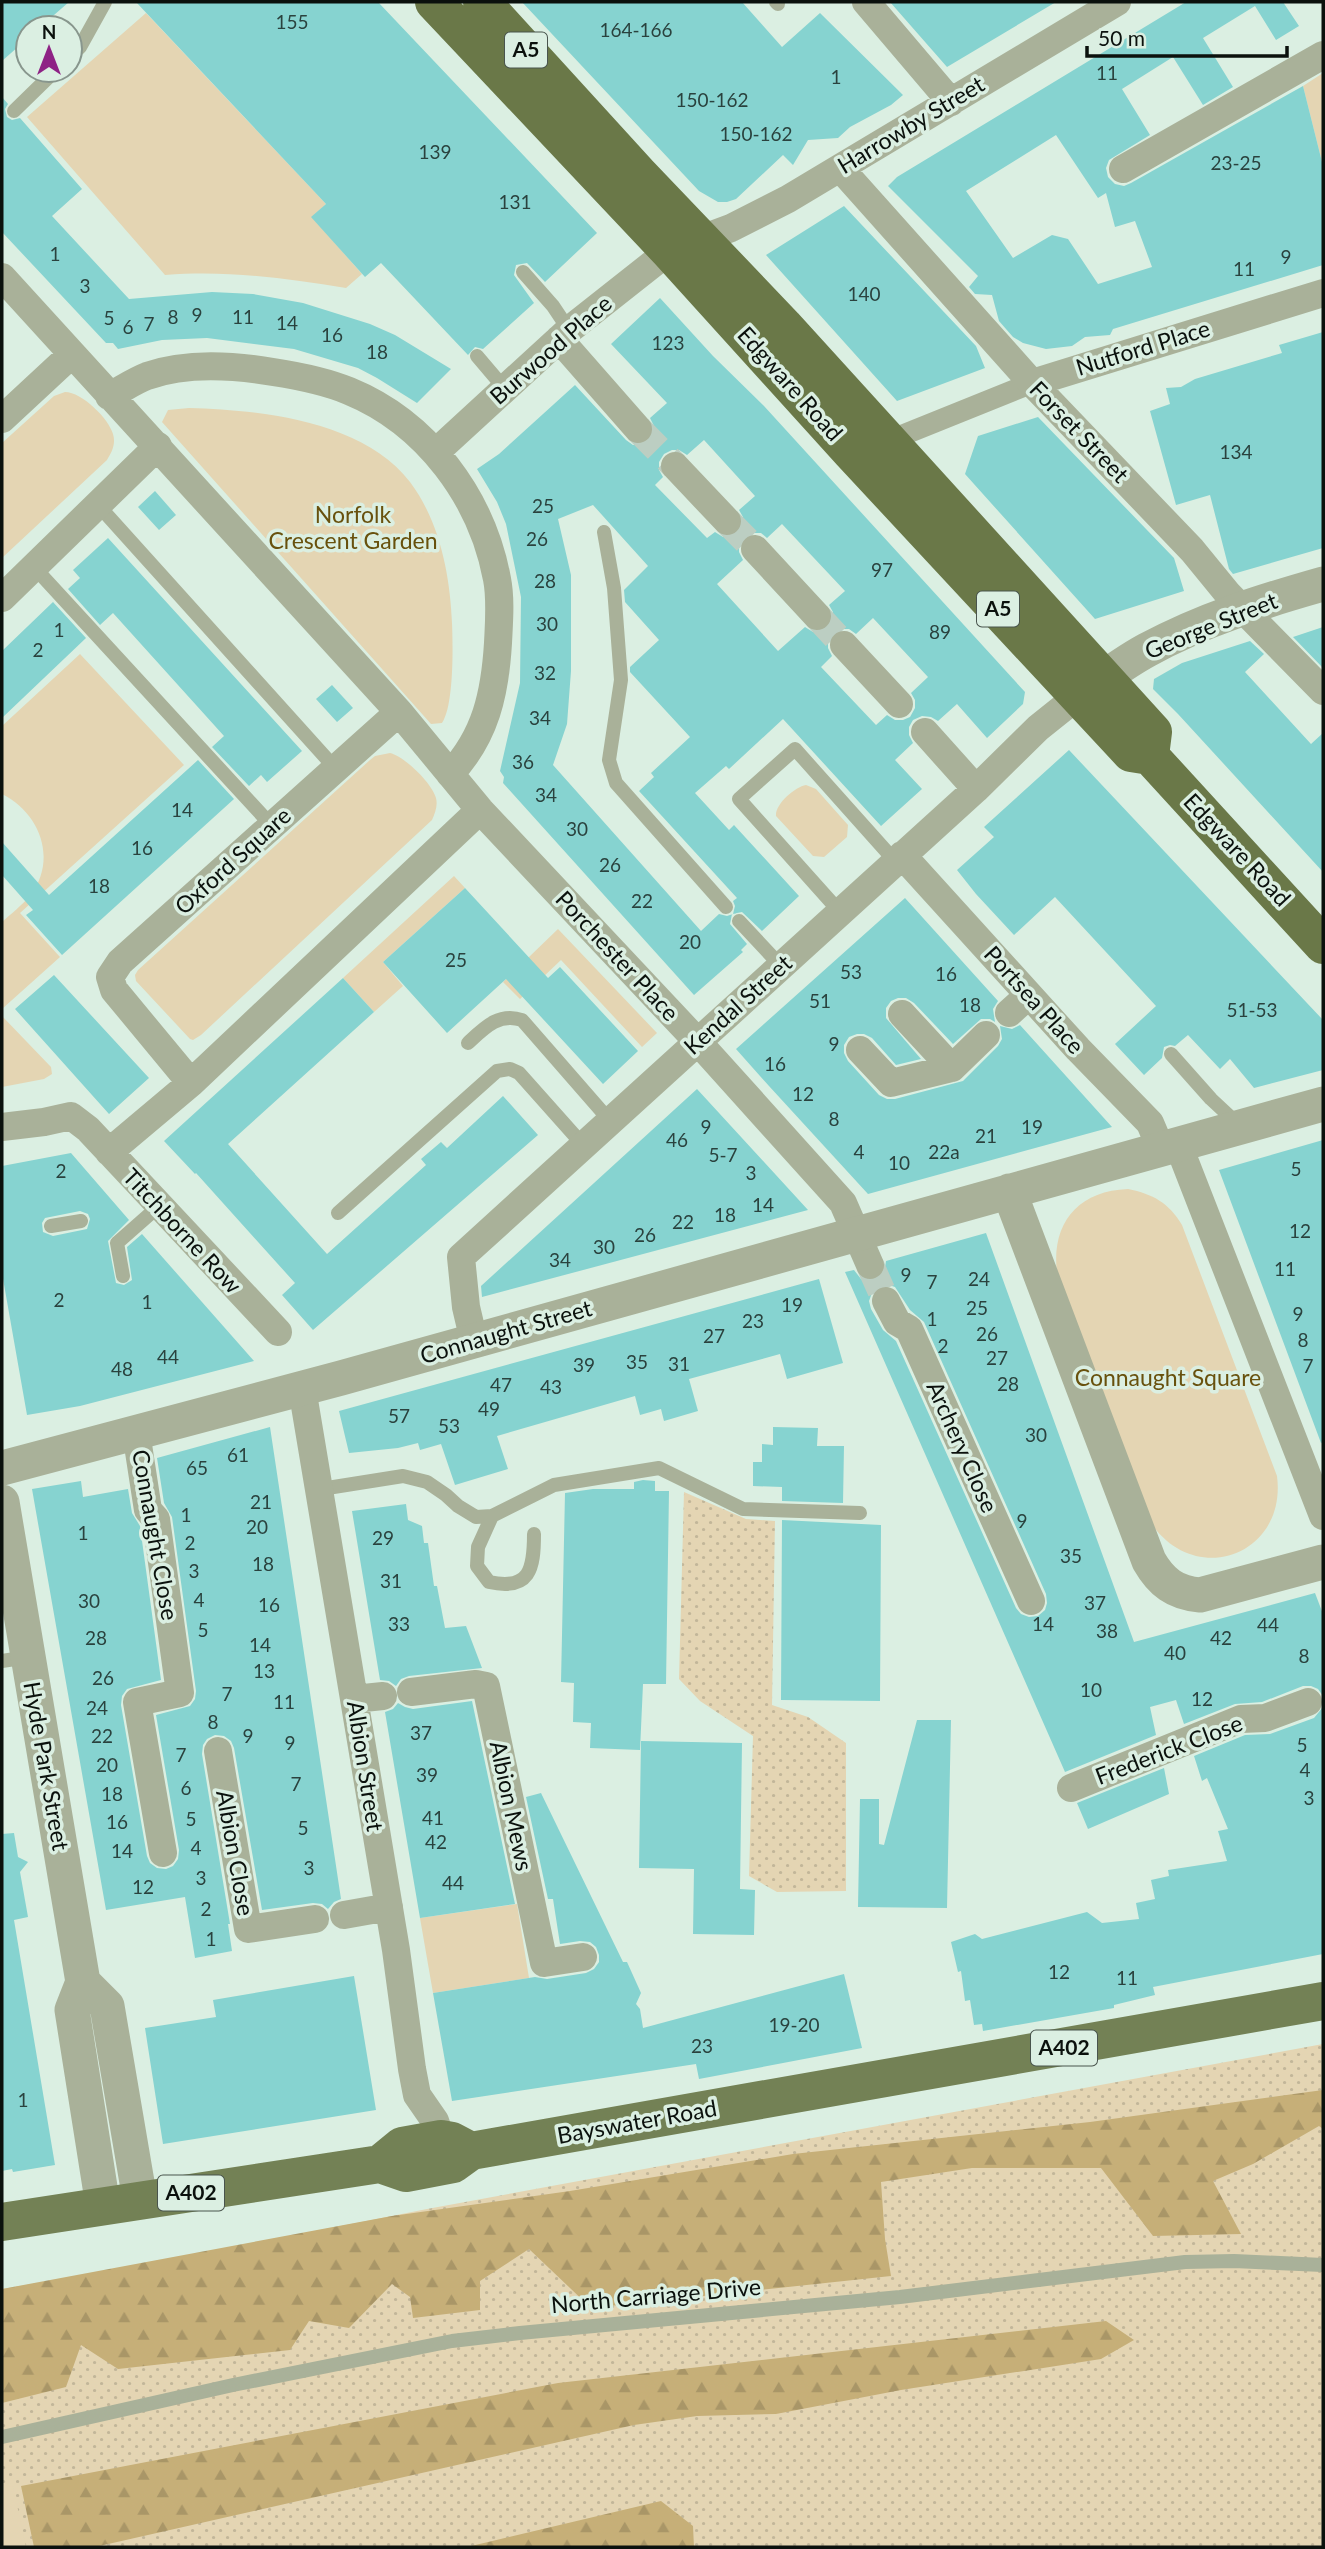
<svg xmlns="http://www.w3.org/2000/svg" width="1325" height="2549" font-family="Lato,sans-serif">
<style>
.grass{fill:url(#grass-dots)}
.forest{fill:url(#forest-firs)}
.garden{fill:#e4d5b3}
.building{fill:#86d3d0;fill-rule:evenodd}
.lines{fill:none;stroke-linecap:round;stroke-linejoin:round}
.minor-tunnel{stroke:#bccec2;stroke-width:28;stroke-dasharray:28 14;stroke-linecap:butt}
.service{stroke:#a9b199;stroke-width:14}
.pedestrian{stroke:#a9b199;stroke-width:21}
.minor{stroke:#a9b199;stroke-width:28}
.tertiary{stroke:#a9b199;stroke-width:35}
.primary{stroke:#738155;stroke-width:38}
.trunk{stroke:#6a7848;stroke-width:38}
.labels{text-anchor:middle;stroke-width:7;stroke-linejoin:round;paint-order:stroke}
.number-label{font-size:19px;fill:#2a423e}
.shield{fill:#dbefe2;stroke:#49544d;stroke-width:2}
.shield-label{font-size:21px;font-weight:bold;fill:#0b110d}
.street-label{font-size:23px;fill:#0b110d;stroke:#dbefe2}
.park-label{font-size:23px;fill:#68510d;stroke:#dbefe2}
</style>
<defs>
<pattern id="grass-dots" width="8" height="8" patternUnits="userSpaceOnUse" patternTransform="scale(1.75)"><rect width="8" height="8" fill="#e4d5b3"/><path d="M2 2h.1M6 6h.1" fill="none" stroke="#c2b699" stroke-width="1.8" stroke-linecap="round"/></pattern>
<pattern id="forest-firs" width="22" height="20" patternUnits="userSpaceOnUse" patternTransform="scale(1.75)"><rect width="22" height="20" fill="#c6af78"/><path d="M5 1l3.5 6h-7zM16 11l3.5 6h-7z" fill="#a99667"/></pattern>
</defs>
<rect width="100%" height="100%" fill="#dbefe2"/>
<!-- grass -->
<path class="grass" d="M684 1492 746 1519 775 1521 772 1705 808 1717 846 1743V1891L777 1892 749 1876 753 1736 700 1701 679 1679Z
M1323 2044V2547H2V2289L118 2270 427 2209Z"/>
<!-- forest -->
<path class="forest" d="M1323 2090V2129L1319 2126 1253 2164 1213 2181 1241 2234 1153 2236 1101 2168H972L881 2182 885 2239 891 2276 591 2308 529 2249 480 2281V2310L413 2318 410 2297 392 2284 349 2328 309 2321 290 2350 118 2369 81 2345 66 2387 2 2403V2289L392 2216 570 2191 793 2154 1090 2122Z
M1106 2321 1134 2340 1101 2359 901 2390 776 2414 697 2416 634 2425 95 2547H34L21 2486 558 2383Z
M661 2501 693 2526 694 2547H467Z"/>
<!-- garden -->
<path class="garden" d="M146 13 326 204 312 217 362 274 346 288C285 278 227 270 165 275L27 117Z
M1323 73V166L1303 86Z
M65 392C82 392 109 419 113 434 116 444 112 452 107 460L2 558V443L54 396Z
M189 408C261 410 363 421 410 482 440 522 450 575 452 623 453 645 454 706 442 723L431 724 162 422 168 410Z
M80 654 184 765 20 913 60 957 2 1009V922C11 914 22 905 30 896 58 859 40 813 2 794V726Z
M390 753C404 756 432 783 436 798 438 806 435 813 432 820L201 1035 193 1040 190 1039 136 981 135 975 138 970 370 760 375 756Z
M806 785 816 789 848 825 847 837 824 857 813 856 776 816C775 804 795 787 806 785Z
M454 876 465 888 383 962 403 986 374 1012 343 978Z
M558 929 657 1033 642 1047 561 960 520 999 503 982Z
M2 1016 51 1067 52 1074 44 1079 2 1087Z
M1128 1189C1153 1194 1169 1203 1182 1225L1277 1476C1287 1553 1199 1588 1153 1526L1057 1273C1051 1224 1077 1191 1128 1189Z
M517 1904 529 1978 433 1993 420 1918Z
M13 2486 26 2547H2V2488Z"/>
<!-- building -->
<path class="building" d="M2 2H69L39 28H28V38L2 61Z
M136 2H378L597 233 545 282 527 263 516 265 514 275 534 303 483 349 475 347 468 355 381 263 365 277 311 217 326 204Z
M522 2H742L782 47 820 13 903 95 891 105 850 127 838 138 808 140 793 165 783 155 736 199 727 202H718L699 191Z
M890 2H1056L947 67Z
M1186 2H1283L1299 26 1276 40 1255 6 1203 38 1233 87 1203 105 1173 57 1122 89 1150 135 1109 160 1106 168 1108 177 1115 184 1124 186 1131 183 1303 86 1323 166V265L1113 329 1110 335 1085 337 1072 346 1046 349 1023 343 1013 337 999 321 992 295 975 294 969 287 978 276 888 186 897 177ZM1056 135 1098 198 1106 193 1115 227 1135 221 1152 267 1098 284 1068 239 1052 235 1013 258 966 191Z
M2 97 8 104 5 109 7 117 12 120 20 118 82 189 52 216 129 299 212 292 253 294 303 303 370 324 395 335 451 369 417 403 377 378 358 368 294 349 207 338 162 340 118 349 113 343H106L2 232Z
M844 206 976 346 985 368 897 401 766 255Z
M660 298 713 356 764 406 1025 692 1023 704 987 738 957 704 938 721 931 717 922 716 913 720 909 727V735L913 743 895 760 922 789 881 826 783 719 729 769 726 766 695 793 729 830 734 825 799 896 762 931 742 912 732 914 730 924 747 944 741 950 743 952 694 995 503 783 504 777 500 771 520 683 521 597 506 524 497 502 477 469 499 454 575 385 626 440 633 445H641L649 441 653 435 654 426 650 418 667 403 611 344ZM704 440 755 496 739 510 743 517V525L739 533 732 537H723L715 532 707 538 655 485 663 477 659 470V462L664 454 672 450H679L687 455ZM593 505 648 566 624 590 625 602 659 640 630 667V672L690 737 651 773 654 777 639 791 737 898 733 901 735 906 733 914 727 916 719 914 701 931 553 765 567 724 571 671V575L558 519ZM782 524 845 591 829 605 833 612V620L828 629 821 632H813L805 627 778 651 717 584 743 560 739 552V545L743 537 752 533H761L767 538ZM873 618 928 677 911 693 915 700V708L910 717 903 720H895L887 715 876 725 821 667 832 656 828 648V640L832 633 841 629H849L856 634Z
M1323 332V548L1233 574 1229 569 1210 495 1176 505 1150 411 1170 404 1166 388 1181 387 1195 379 1282 353 1279 345Z
M1038 417 1174 558 1184 591 1095 619 965 474 978 436Z
M155 491 176 515 159 530 138 507Z
M108 538 302 751 267 782 261 775 249 786 212 747 224 736 113 613 100 625 68 589 80 578 73 570Z
M53 602 86 638 2 718V651Z
M1323 627V668L1293 637Z
M1250 641 1264 654 1245 672 1311 744 1323 733V872L1178 714 1153 689 1154 679 1182 663Z
M332 685 353 708 337 722 316 699Z
M1069 750 1323 1020V1070L1254 1088 1230 1059 1220 1069 1188 1035 1175 1046 1170 1045 1164 1047 1162 1058 1144 1075 1115 1044 1156 1006 1055 897 1014 935 976 894 957 870 994 837 984 827Z
M198 760 234 799 62 955 26 915 33 910 2 875V842L49 895Z
M465 888 548 978 560 967 638 1051 603 1084 506 979 447 1033 383 962Z
M905 898 998 1001 993 1009 995 1022 990 1019H981L953 1044 914 1003 906 998H898L891 1001 886 1008V1018L921 1059 896 1065 872 1038 864 1034H857L849 1037 844 1045V1053L848 1061 879 1095 887 1099H895L963 1081 998 1046 1002 1039 1000 1026 1012 1029 1020 1025 1112 1127 868 1194 769 1086 736 1049Z
M54 975 149 1078 109 1114 15 1009Z
M343 978 374 1012 228 1144 327 1254 426 1165 421 1159 441 1142 447 1148 503 1096 538 1135 313 1330 282 1295 295 1283 196 1173 195 1174 164 1141Z
M697 1089 808 1210 482 1297 481 1286Z
M1323 1140V1442L1321 1443 1219 1170Z
M71 1153 129 1220 108 1241 116 1283 124 1285 132 1280 127 1247 142 1234 254 1361 80 1406 27 1415 2 1273V1166ZM80 1211 88 1214 90 1219 87 1229 53 1236 43 1232 42 1223 45 1218Z
M986 1233 1134 1642 1315 1593 1323 1614V1696L1318 1689 1311 1686H1303L1262 1702 1235 1704 1184 1724 1176 1700 1150 1707 1156 1735 1065 1772 845 1272 854 1270 861 1279 869 1282 876 1280 884 1274 886 1261ZM886 1284 895 1287 910 1310 924 1322 1046 1594 1047 1603 1045 1610 1038 1616 1029 1617 1021 1614 1016 1608 896 1341 883 1330 871 1309 869 1301 872 1293 878 1287Z
M819 1279 843 1363 787 1379 780 1354 689 1379 698 1411 664 1421 661 1409 640 1415 635 1396 497 1436 508 1469 455 1485 441 1444 420 1450 418 1443 398 1448 349 1453 339 1411Z
M270 1427 341 1899 334 1902 328 1909 322 1904 313 1903 262 1910 234 1748 231 1741 224 1736 215 1735 207 1739 203 1745 202 1754 230 1924H228L232 1951 195 1958 185 1897 106 1910 32 1489 81 1481 83 1497 128 1489 132 1513 140 1526 161 1680 127 1689 122 1696 121 1705 147 1856 150 1863 157 1868 166 1869 173 1866 178 1859 179 1850 156 1715 190 1706 195 1699 196 1691 172 1517 164 1503 157 1458Z
M773 1427 818 1428 817 1446H844L843 1503 782 1501V1487L753 1486V1462H762V1444L773 1445Z
M643 1480 655 1481V1491H669L666 1684H643L640 1750 590 1748 591 1723 573 1722 574 1683 561 1682 565 1493 593 1489H634V1482Z
M406 1504 408 1520 422 1526 424 1543H428L434 1586H437L445 1628 466 1626 482 1668 409 1676 401 1679 396 1686 389 1681 380 1680 352 1511Z
M782 1520 881 1525 880 1701 781 1700Z
M472 1701 515 1904 420 1918 385 1712 393 1709 398 1703 405 1707 413 1709Z
M1323 1707V1954L1153 1987 1155 1995 1114 2005V2008L983 2031 982 2024 974 2025 970 2000 965 2001 961 1971 958 1972 951 1942 975 1934 982 1939 1087 1912 1102 1923 1139 1919 1136 1903 1155 1899 1151 1880 1169 1876 1168 1870 1227 1861 1218 1831 1228 1829 1207 1778 1202 1781 1194 1756 1245 1735 1270 1734 1314 1718Z
M917 1720H951L947 1908 858 1907 860 1799H879V1844L884 1845Z
M641 1741 742 1743 740 1889 755 1890 754 1935 693 1934 694 1869 639 1868Z
M1164 1768 1169 1794 1088 1829 1077 1803Z
M541 1793 623 1962H627L641 1993 636 2004 640 2009 643 2028 844 1974 862 2048 699 2079 696 2064 452 2101 433 1993 535 1977 547 1979 586 1973 594 1969 599 1962V1955L596 1947 590 1942 580 1941 560 1944 553 1899H548L526 1797Z
M14 1833 18 1857 28 1862 20 1872 28 1917 14 1920 55 2165 13 2172 12 2169 2 2171V1834Z
M354 1976 376 2110 163 2144 145 2028 216 2017 213 2000Z"/>
<g class="lines">
<!-- minor-tunnel -->
<path class="minor-tunnel" d="M638 429 675 466
M727 521 755 549
M817 616 844 645
M870 1265 886 1301"/>
<!-- service -->
<path class="service" d="M776 2 778 4
M70 57 80 47 105 2
M14 111 56 70
M523 272 553 306 569 330
M477 356 505 389
M99 506 336 769
M604 532 614 588 621 680 609 760 616 783 726 907
M34 567 273 827
M840 912 739 799 795 749 895 861
M739 921 781 966
M468 1043C484 1028 499 1012 522 1020L611 1122
M1171 1054 1211 1099 1240 1126
M338 1213 497 1071 510 1069 519 1073 584 1146
M51 1226 81 1221
M123 1276 117 1243 159 1206
M321 1489 403 1476 427 1482 446 1495 458 1506 476 1517 492 1516 554 1485 659 1468 743 1509 860 1513
M492 1516 478 1547 477 1566 489 1582C530 1591 534 1569 534 1534
M2 1661 28 1657
M2 2437 233 2385 452 2341 520 2333 900 2297 1185 2262 1234 2261 1323 2265"/>
<!-- pedestrian -->
<path class="pedestrian" d="M888 441 1032 383"/>
<!-- minor -->
<path class="minor" d="M866 2 951 102
M840 168 1032 383 1192 550 1228 594 1323 691
M1123 169 1323 55
M2 277 399 712 480 810 698 1042 843 1203 870 1265
M559 339 638 429
M1032 383 1323 293
M109 396C121 390 134 381 147 376 186 362 232 365 273 372 299 376 325 381 349 391 427 423 482 498 497 579 501 599 499 622 498 643 495 693 486 736 450 774
M2 419 72 354
M436 452 569 330 669 251 731 228 788 199 1117 2
M675 466 727 521
M755 549 817 616
M2 598 158 446
M844 645 899 704
M925 732 976 789
M902 855 1078 1049 1150 1123 1161 1149
M1009 1013 1029 995
M902 1014 952 1068
M860 1050 891 1083 952 1068 986 1035
M191 1083 114 990 110 977 120 962 399 712
M2 1127 44 1122 71 1116 88 1129 278 1332
M1178 1144 1323 1516
M109 1152 191 1083 480 810
M886 1301 897 1322 909 1329 1031 1601
M474 1341 466 1307 461 1257 976 789 1038 728 1078 696
M302 1388 396 1950 412 2069 417 2095 435 2121 441 2139
M136 1432 148 1510 156 1519 180 1693 137 1702 163 1853
M411 1692 476 1684 486 1686 544 1963 583 1957
M354 1699 383 1696
M218 1751 248 1929 315 1919
M1071 1788 1241 1719 1265 1718 1308 1702
M344 1915 389 1907"/>
<!-- tertiary -->
<path class="tertiary" d="M1080 695C1102 679 1123 663 1147 650 1202 620 1263 601 1323 584
M1009 1191 1149 1561C1161 1582 1175 1593 1200 1595L1323 1562
M2 1468 341 1378 1323 1104
M2 1502 83 1982 72 2010 103 2206
M83 1982 107 2006 140 2200"/>
<!-- primary -->
<path class="primary" d="M380 2164 402 2146 441 2139 452 2141 471 2151
M2 2222 380 2164 406 2173 453 2164 471 2151 1323 2001"/>
<!-- trunk -->
<path class="trunk" d="M434 2 669 251 851 452 1131 753 1150 756 1323 945
M482 2 638 173 784 326 1153 732 1150 756"/>
</g>
<g class="labels">
<!-- number labels -->
<g class="number-label">
<text x="292" y="29">155</text>
<text x="636" y="37">164-166</text>
<text x="1107" y="80">11</text>
<text x="836" y="84">1</text>
<text x="712" y="107">150-162</text>
<text x="756" y="141">150-162</text>
<text x="435" y="159">139</text>
<text x="1236" y="170">23-25</text>
<text x="515" y="209">131</text>
<text x="55" y="261">1</text>
<text x="1286" y="264">9</text>
<text x="1244" y="276">11</text>
<text x="85" y="293">3</text>
<text x="864" y="301">140</text>
<text x="197" y="322">9</text>
<text x="173" y="324">8</text>
<text x="243" y="324">11</text>
<text x="109" y="325">5</text>
<text x="287" y="330">14</text>
<text x="149" y="331">7</text>
<text x="128" y="334">6</text>
<text x="332" y="342">16</text>
<text x="668" y="350">123</text>
<text x="377" y="359">18</text>
<text x="1236" y="459">134</text>
<text x="543" y="513">25</text>
<text x="537" y="546">26</text>
<text x="882" y="577">97</text>
<text x="545" y="588">28</text>
<text x="547" y="631">30</text>
<text x="59" y="637">1</text>
<text x="940" y="639">89</text>
<text x="38" y="657">2</text>
<text x="545" y="680">32</text>
<text x="540" y="725">34</text>
<text x="523" y="769">36</text>
<text x="546" y="802">34</text>
<text x="182" y="817">14</text>
<text x="577" y="836">30</text>
<text x="142" y="855">16</text>
<text x="610" y="872">26</text>
<text x="99" y="893">18</text>
<text x="642" y="908">22</text>
<text x="690" y="949">20</text>
<text x="456" y="967">25</text>
<text x="851" y="979">53</text>
<text x="946" y="981">16</text>
<text x="820" y="1008">51</text>
<text x="970" y="1012">18</text>
<text x="1252" y="1017">51-53</text>
<text x="834" y="1051">9</text>
<text x="775" y="1071">16</text>
<text x="803" y="1101">12</text>
<text x="834" y="1126">8</text>
<text x="706" y="1134">9</text>
<text x="1032" y="1134">19</text>
<text x="986" y="1143">21</text>
<text x="677" y="1147">46</text>
<text x="859" y="1159">4</text>
<text x="944" y="1159">22a</text>
<text x="723" y="1162">5-7</text>
<text x="899" y="1170">10</text>
<text x="1296" y="1176">5</text>
<text x="61" y="1178">2</text>
<text x="751" y="1180">3</text>
<text x="763" y="1212">14</text>
<text x="725" y="1222">18</text>
<text x="683" y="1229">22</text>
<text x="1300" y="1238">12</text>
<text x="645" y="1242">26</text>
<text x="604" y="1254">30</text>
<text x="560" y="1267">34</text>
<text x="1285" y="1276">11</text>
<text x="906" y="1282">9</text>
<text x="979" y="1286">24</text>
<text x="932" y="1289">7</text>
<text x="59" y="1307">2</text>
<text x="147" y="1309">1</text>
<text x="792" y="1312">19</text>
<text x="977" y="1315">25</text>
<text x="1298" y="1321">9</text>
<text x="932" y="1326">1</text>
<text x="753" y="1328">23</text>
<text x="987" y="1341">26</text>
<text x="714" y="1343">27</text>
<text x="1303" y="1347">8</text>
<text x="943" y="1353">2</text>
<text x="168" y="1364">44</text>
<text x="997" y="1365">27</text>
<text x="637" y="1369">35</text>
<text x="679" y="1371">31</text>
<text x="584" y="1372">39</text>
<text x="1308" y="1373">7</text>
<text x="122" y="1376">48</text>
<text x="1008" y="1391">28</text>
<text x="501" y="1392">47</text>
<text x="551" y="1394">43</text>
<text x="489" y="1416">49</text>
<text x="399" y="1423">57</text>
<text x="449" y="1433">53</text>
<text x="1036" y="1442">30</text>
<text x="238" y="1462">61</text>
<text x="197" y="1475">65</text>
<text x="261" y="1509">21</text>
<text x="186" y="1522">1</text>
<text x="1022" y="1528">9</text>
<text x="257" y="1534">20</text>
<text x="83" y="1540">1</text>
<text x="383" y="1545">29</text>
<text x="190" y="1550">2</text>
<text x="1071" y="1563">35</text>
<text x="263" y="1571">18</text>
<text x="194" y="1578">3</text>
<text x="391" y="1588">31</text>
<text x="199" y="1607">4</text>
<text x="89" y="1608">30</text>
<text x="1095" y="1610">37</text>
<text x="269" y="1612">16</text>
<text x="399" y="1631">33</text>
<text x="1043" y="1631">14</text>
<text x="1268" y="1632">44</text>
<text x="203" y="1637">5</text>
<text x="1107" y="1638">38</text>
<text x="96" y="1645">28</text>
<text x="1221" y="1645">42</text>
<text x="260" y="1652">14</text>
<text x="1175" y="1660">40</text>
<text x="1304" y="1663">8</text>
<text x="264" y="1678">13</text>
<text x="103" y="1685">26</text>
<text x="1091" y="1697">10</text>
<text x="227" y="1701">7</text>
<text x="1202" y="1706">12</text>
<text x="284" y="1709">11</text>
<text x="97" y="1715">24</text>
<text x="213" y="1729">8</text>
<text x="421" y="1740">37</text>
<text x="102" y="1743">22</text>
<text x="248" y="1743">9</text>
<text x="290" y="1750">9</text>
<text x="1302" y="1752">5</text>
<text x="181" y="1762">7</text>
<text x="107" y="1772">20</text>
<text x="1305" y="1777">4</text>
<text x="427" y="1782">39</text>
<text x="296" y="1791">7</text>
<text x="186" y="1795">6</text>
<text x="112" y="1801">18</text>
<text x="1309" y="1805">3</text>
<text x="433" y="1825">41</text>
<text x="191" y="1826">5</text>
<text x="117" y="1829">16</text>
<text x="303" y="1835">5</text>
<text x="436" y="1849">42</text>
<text x="196" y="1855">4</text>
<text x="122" y="1858">14</text>
<text x="309" y="1875">3</text>
<text x="201" y="1885">3</text>
<text x="453" y="1890">44</text>
<text x="143" y="1894">12</text>
<text x="206" y="1916">2</text>
<text x="211" y="1946">1</text>
<text x="1059" y="1979">12</text>
<text x="1127" y="1985">11</text>
<text x="794" y="2032">19-20</text>
<text x="702" y="2053">23</text>
<text x="23" y="2107">1</text>
</g>
<!-- shield labels -->
<g class="shield">
<rect x="505" y="32.5" width="42" height="35" rx="5"/>
<rect x="977" y="591.5" width="42" height="35" rx="5"/>
<rect x="1031" y="2030.5" width="66" height="35" rx="5"/>
<rect x="158" y="2175.5" width="66" height="35" rx="5"/>
</g>
<g class="shield-label">
<text x="526" y="57">A5</text>
<text x="998" y="616">A5</text>
<text x="1064" y="2055">A402</text>
<text x="191" y="2200">A402</text>
</g>
<!-- street labels -->
<g class="street-label">
<text transform="translate(911 125) rotate(-31)" y="8">Harrowby Street</text>
<text transform="translate(1143 348) rotate(-17)" y="8">Nutford Place</text>
<text transform="translate(551 350) rotate(-41)" y="8">Burwood Place</text>
<text transform="translate(790 384) rotate(48)" y="8">Edgware Road</text>
<text transform="translate(1079 432) rotate(46)" y="8">Forset Street</text>
<text transform="translate(1211 626) rotate(-22)" y="8">George Street</text>
<text transform="translate(1237 850) rotate(47)" y="8">Edgware Road</text>
<text transform="translate(233 861) rotate(-42)" y="8">Oxford Square</text>
<text transform="translate(617 956) rotate(47)" y="8">Porchester Place</text>
<text transform="translate(1034 1000) rotate(48)" y="8">Portsea Place</text>
<text transform="translate(738 1005) rotate(-42)" y="8">Kendal Street</text>
<text transform="translate(182 1231) rotate(47)" y="8">Titchborne Row</text>
<text transform="translate(506 1332) rotate(-16)" y="8">Connaught Street</text>
<text transform="translate(962 1447) rotate(66)" y="8">Archery Close</text>
<text transform="translate(155 1535) rotate(80)" y="8">Connaught Close</text>
<text transform="translate(1169 1750) rotate(-21)" y="8">Frederick Close</text>
<text transform="translate(46 1766) rotate(80)" y="8">Hyde Park Street</text>
<text transform="translate(365 1766) rotate(81)" y="8">Albion Street</text>
<text transform="translate(511 1806) rotate(78)" y="8">Albion Mews</text>
<text transform="translate(235 1853) rotate(80)" y="8">Albion Close</text>
<text transform="translate(637 2122) rotate(-10)" y="8">Bayswater Road</text>
<text transform="translate(656 2296) rotate(-5)" y="8">North Carriage Drive</text>
</g>
<!-- park labels -->
<g class="park-label">
<text x="353" y="523">Norfolk<tspan x="353" dy="26">Crescent Garden</tspan></text>
<text x="1168" y="1386">Connaught Square</text>
</g>
</g>
<!-- border -->
<rect width="1325" height="2549" fill="none" stroke="#0b110d" stroke-width="7"/>
<!-- north arrow -->
<g transform="translate(49 49)"><circle r="33" fill="#dbefe2" stroke="#88968d" stroke-width="2"/>
<path d="M0-5L12 26L0 18L-12 26Z" fill="#8e2285"/>
<text y="-10" font-size="19" font-weight="bold" text-anchor="middle" fill="#0b110d">N</text>
</g>
<!-- scale -->
<path d="M1087 46v10h200v-10" fill="none" stroke="#0b110d" stroke-width="3.5"/>
<text x="1098" y="46" font-size="21" fill="#0b110d" stroke="#dbefe2" stroke-width="5" paint-order="stroke">50 m</text>
</svg>
